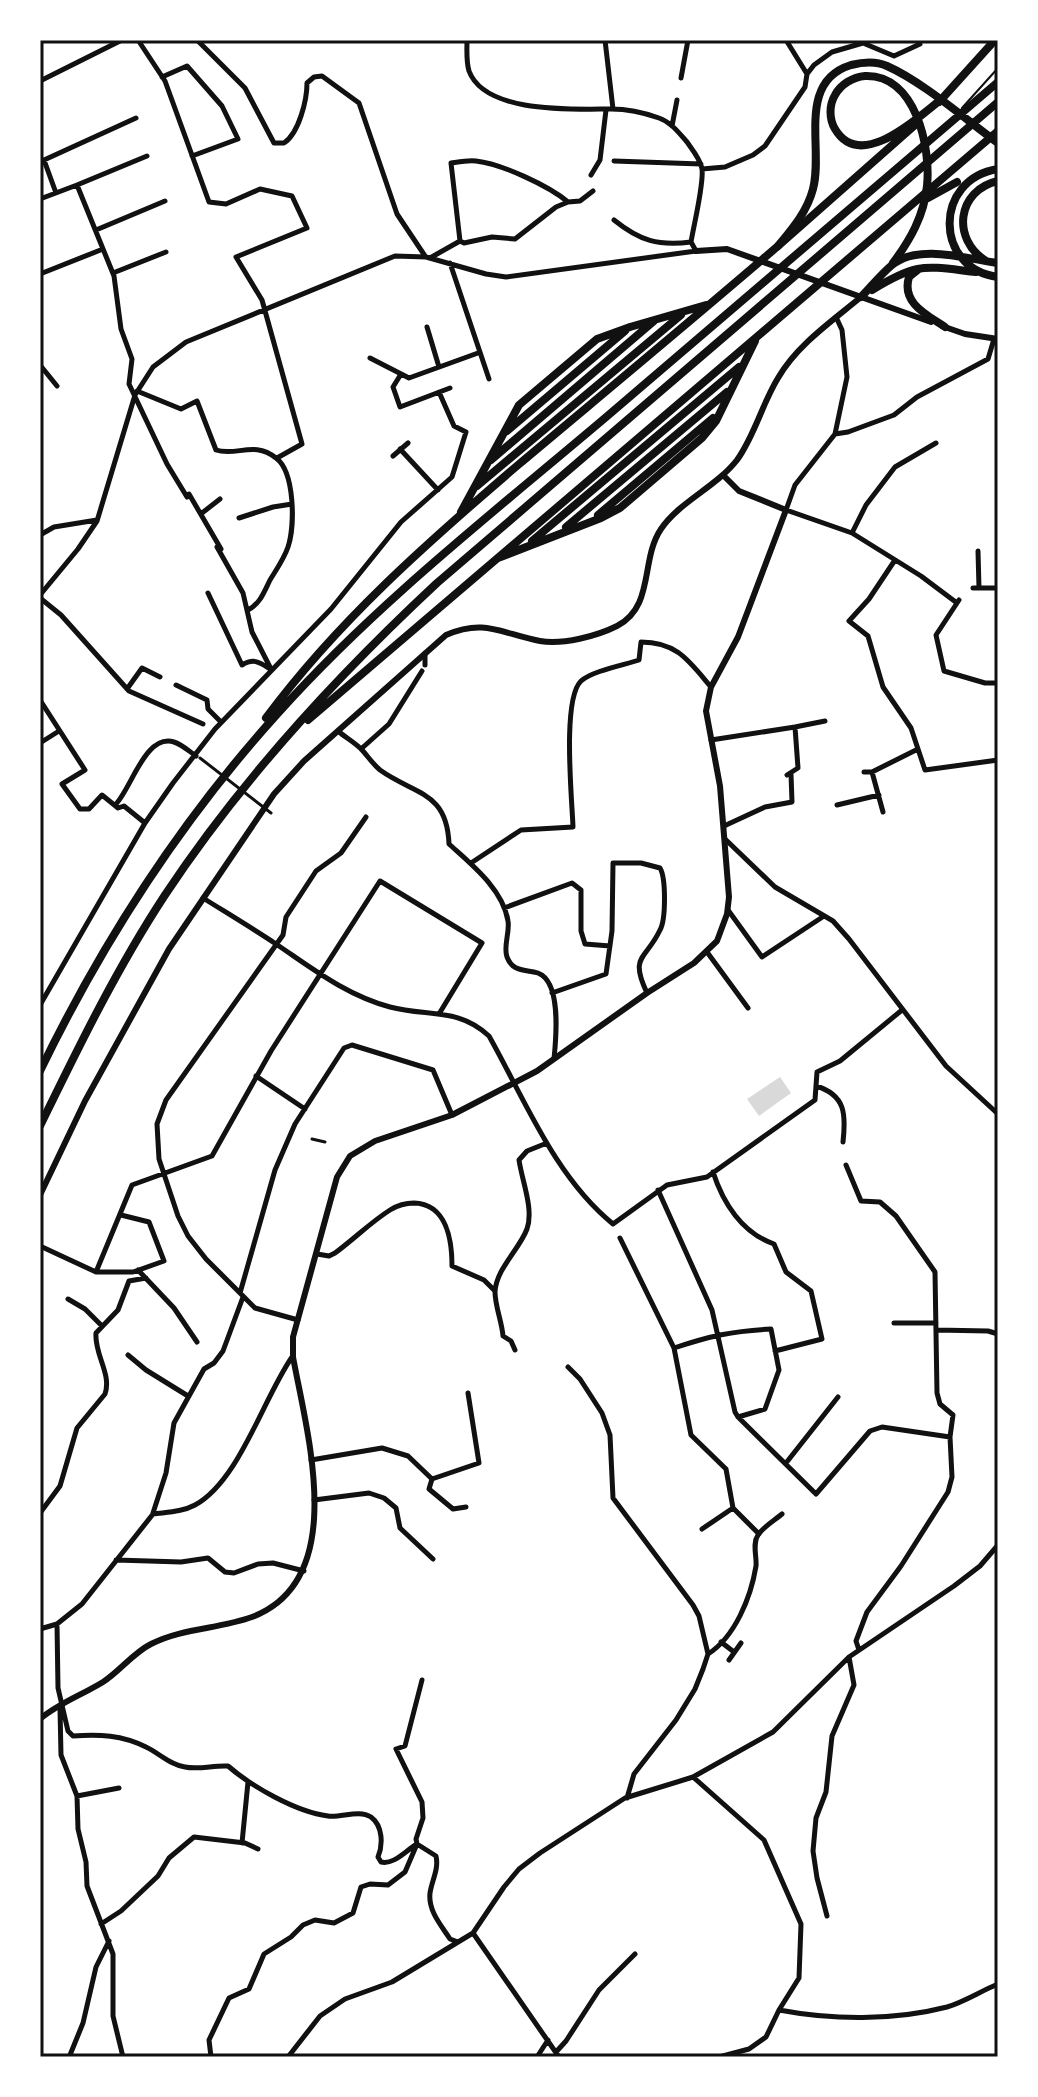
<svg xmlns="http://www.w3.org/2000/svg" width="1038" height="2097" font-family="'Noto Sans',sans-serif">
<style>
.water{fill:#d9d9d9}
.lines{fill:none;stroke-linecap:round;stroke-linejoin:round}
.service{stroke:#111;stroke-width:2}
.pedestrian{stroke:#111;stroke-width:3}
.minor{stroke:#111;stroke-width:5}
.tertiary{stroke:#111;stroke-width:6}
.trunk{stroke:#111;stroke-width:8}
.motorway{stroke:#111;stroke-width:8}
.neatline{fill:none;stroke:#111;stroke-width:3}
</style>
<rect width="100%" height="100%" fill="#fff"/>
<!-- water -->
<path class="water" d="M780 1077 791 1093 759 1116 747 1099Z"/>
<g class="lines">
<!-- service -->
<path class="service" d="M962 108 998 68"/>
<!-- pedestrian -->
<path class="pedestrian" d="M200 758 271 813
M312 1139 325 1142"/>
<!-- minor -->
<path class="minor" d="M138 40 165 81 209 202 226 204 260 189 292 196 307 228 236 257 262 300 302 444 277 458
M197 40 245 88 274 143H284C299 133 307 100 307 83L314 77 322 76 359 103 397 214 425 256
M605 40 613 109
M786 40 807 74
M162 77 187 66 222 106 238 139 192 156
M681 78 688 40
M40 81 122 40
M672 126 677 100
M614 161 701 164
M702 169 725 167 753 155 765 146 805 87 807 74 814 65 832 52 863 43 894 56 920 44
M591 175 600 160 606 110
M77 185 147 156
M56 193 44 160 136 118
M40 199 77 185 114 276 121 329 132 359 129 384 167 464 187 497
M614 220C640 241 658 246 691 242
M96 230 165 201
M460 241 451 163C458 162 468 160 476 161 502 164 549 186 568 202L580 201 593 191
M430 258 460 241 464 243 492 237 515 239 556 207 568 202
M450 263 489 379
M113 273 166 252
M40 274 103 249
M836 317 842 330 847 377 835 434 795 485 786 510 852 533 921 576 957 603
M427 327 439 367
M370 358 409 378 478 353
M40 365 57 386
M401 374 393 387 400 407 450 388
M137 391 181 409 197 401 216 450C236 457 254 440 276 458 295 472 295 526 288 547 284 559 276 570 270 580 264 592 260 604 248 610
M835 434 848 432 894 415 917 397 988 359 994 339
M400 449 438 490
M393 456 408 443
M189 494 221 549
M202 513 220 499
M239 518 273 507 292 504
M852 533 866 505 895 467 936 443
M40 535 54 527 97 520
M217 547 243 593 252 632 271 669
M978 551 979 588
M895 560 869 599 849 621 868 636 883 687 911 728 925 770 998 760
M973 588H998
M208 593 242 665C254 658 259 662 270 669
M40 595 78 549 97 521 135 395 153 367 186 342 395 256 426 257 486 274 506 277 696 251 691 242C694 224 704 184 702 169 701 160 692 149 687 142 679 133 671 122 659 118 645 113 626 109 611 109 574 109 485 114 469 71 466 61 467 50 467 40
M40 598 61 615 129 691 203 724
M959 600 936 635 944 671 985 683H998
M425 653V665
M176 685 207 700 208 709 221 722
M127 689 142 668 160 677
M40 700 85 770 62 784 80 809H89L102 795 118 808 124 806 145 823
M795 727 825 721
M338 731C346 738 356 743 363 751 369 758 373 764 380 770 415 795 447 791 449 844 471 864 503 889 508 921 510 932 503 947 507 957 513 973 526 969 538 973 562 982 556 1039 554 1059
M711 740 795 727 798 768 787 775
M40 743 59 731
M361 749 389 724 422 671
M864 772H872L918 749
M872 772 883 812
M115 805C131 790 145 733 174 742 181 744 189 751 196 756
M837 805 879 795
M724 826 765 807 792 802 791 774
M725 839 775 887 833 921 849 939 946 1066 998 1114
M471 863 521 830 573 827C572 799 562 699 581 681 592 671 624 665 639 660L641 642C677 642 689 661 711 687
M203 898C227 913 252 928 276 944 313 969 346 995 390 1007 427 1017 458 1007 489 1036 525 1100 555 1177 613 1224L667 1185 707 1177 815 1100 817 1072 840 1061 902 1010
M504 908 572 883 581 890V931L585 944 610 946
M728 910 762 957 824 916
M707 952 748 1008
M552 993 606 974 612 931 613 863H641L660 868C666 878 666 919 660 930 646 960 629 955 647 993
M40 1005 145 823 173 783 215 729 331 609 401 522 452 477 466 432 454 426 439 392
M256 1076 305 1109
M816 1086C846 1095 846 1115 843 1142
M846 1165 861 1201 880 1202 896 1216 935 1272 937 1393 940 1404 953 1415 950 1437 952 1477 948 1492 901 1566 867 1612 856 1641 859 1650
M713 1172C723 1203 742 1233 774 1244L786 1272 811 1291 822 1339 775 1351
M658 1190 712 1310 735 1412 738 1417 765 1409 779 1370 771 1329C732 1331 710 1336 674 1348
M620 1238 674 1348 691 1435 726 1469 733 1508 702 1529
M40 1246 96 1272 132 1185 212 1156 271 1051 380 881 482 943 439 1014
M317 1254 329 1256 335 1253C354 1239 371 1222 390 1210 398 1205 406 1203 414 1203 447 1204 452 1241 452 1266L484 1280 495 1291
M138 1270 174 1308 197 1342
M96 1272H133L164 1261 149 1222 121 1215
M240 1293 275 1170 295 1124 344 1048 352 1045 433 1070 452 1115
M68 1299 85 1309 102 1326
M298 1320 255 1308 206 1259 188 1236 178 1216 159 1159 157 1124 166 1100 283 935 286 917 316 871 341 853 366 817
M894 1323H936
M936 1330 988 1331 998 1334
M515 1350 511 1341 503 1336C502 1322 495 1306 495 1292 496 1269 519 1250 527 1229 534 1209 522 1181 519 1160L527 1151 547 1143
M128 1355 146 1370 188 1396
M568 1367 580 1379 602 1413 610 1435 613 1498 693 1605 699 1616 708 1654 703 1669 695 1689 676 1720 634 1774 627 1798
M738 1417 816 1494 870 1431 882 1427 950 1437
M311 1460 382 1448 408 1456 432 1479 479 1463 468 1393
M786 1463 838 1397
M432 1479 429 1489 453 1509 466 1507
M314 1500 369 1493 384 1498 396 1508 400 1528 433 1559
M733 1508 759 1534
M40 1513 60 1486 77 1428 105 1394C112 1374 94 1354 96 1333L118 1310 129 1281 146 1278
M153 1513 166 1473 174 1423 204 1369 214 1363 223 1351 243 1297
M116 1560 181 1562 208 1558 225 1572 234 1573 258 1564 273 1563 304 1571
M57 1624 58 1688 68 1731 73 1736C99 1734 122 1735 146 1747 159 1753 170 1765 185 1767 199 1770 214 1765 228 1766 251 1786 296 1812 328 1816 341 1818 359 1809 371 1817 383 1826 383 1845 378 1857L381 1862C394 1865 405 1851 417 1844L436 1856C439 1869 432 1880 430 1893 428 1911 441 1925 450 1939L458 1942
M40 1629 57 1624 82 1604 153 1514C168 1512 182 1512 195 1505 239 1481 263 1399 292 1357
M721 1642 734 1652
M708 1654C735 1637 751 1597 756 1566 757 1557 752 1544 758 1535 763 1527 775 1520 782 1514
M729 1660 741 1643
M60 1709 61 1755 77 1796 78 1829 86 1862 87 1886 113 1954V2016L123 2057
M693 1777 764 1840 801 1924 799 1978 779 2010 766 2037 749 2049 719 2057
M77 1796 119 1788
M242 1843 248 1782
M827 1916 817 1878 813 1851 816 1818 826 1792 832 1736 854 1685 849 1657
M101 1924 121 1911 158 1876 169 1858 194 1837 245 1843 258 1849
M473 1933 559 2057
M779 2010C832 2020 893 2021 947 2007 964 2002 981 1991 998 1984
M556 2052 566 2041 599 1990 635 1954
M70 2055 83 2023 96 1967 109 1941
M211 2057 209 2040 229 1998 249 1989 264 1954 291 1937 303 1925 315 1920 334 1923 353 1913 361 1887 370 1884 388 1885 405 1872 417 1844 416 1839 423 1818 422 1802 396 1749 405 1746 422 1680
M288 2057 320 2016 345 1999 392 1982 473 1933 504 1887 519 1869 540 1853 625 1798 693 1777 773 1732 849 1657 954 1586 980 1566 998 1545
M537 2057 548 2040"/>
<!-- tertiary -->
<path class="tertiary" d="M696 251 727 249 931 322
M942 326 965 334 998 339
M40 1195 85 1101 169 949 274 794 304 761 446 635C485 618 502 634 540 641 563 645 597 636 617 626 655 606 640 560 661 529 679 502 716 487 737 460 755 435 762 404 778 378 797 345 832 321 861 297
M40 1719C59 1703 82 1695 103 1682 120 1671 133 1653 151 1644 182 1628 219 1629 252 1617 350 1580 307 1434 293 1357V1337L337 1177 350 1156 375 1141 452 1115 537 1071 647 993 694 963 717 941 727 914 729 897 720 786 706 711 711 687 738 637 786 510 739 491 723 475"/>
<!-- trunk -->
<path class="trunk" d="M998 169C933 179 934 269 998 277
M928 198 957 182
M986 261C951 239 957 190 998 181
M919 269 909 277C901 303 927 315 945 327
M872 290C918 262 923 266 976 272
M861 297C871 287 881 274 892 265 918 243 968 259 998 263
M507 431 625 331
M491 460 654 321
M477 486 681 315
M461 512 519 405 597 339 630 327 706 305
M598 515 713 418
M566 527 727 392
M532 541 739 367
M498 558 601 518 620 508 702 438 716 421 755 341
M266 718C337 622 428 542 518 465 605 392 692 320 778 246 792 229 807 212 813 189 824 149 796 82 851 65 863 62 876 61 887 66 923 82 965 119 998 143
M308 720 998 131
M40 1071C103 941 182 819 279 712 377 603 494 512 605 418 737 306 868 194 998 82
M40 1126C78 1048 117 968 165 895 241 780 336 677 437 583L998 102"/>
<!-- motorway -->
<path class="motorway" d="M939 102 995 40
M778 246 915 125
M893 263C910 240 924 216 927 186 931 148 916 74 865 76 853 77 841 84 835 95 829 105 829 119 835 129 861 173 919 116 943 98"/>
</g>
<!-- border -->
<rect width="1038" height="2097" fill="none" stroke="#ffffff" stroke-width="84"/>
<rect x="42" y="42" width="954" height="2013" class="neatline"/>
</svg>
